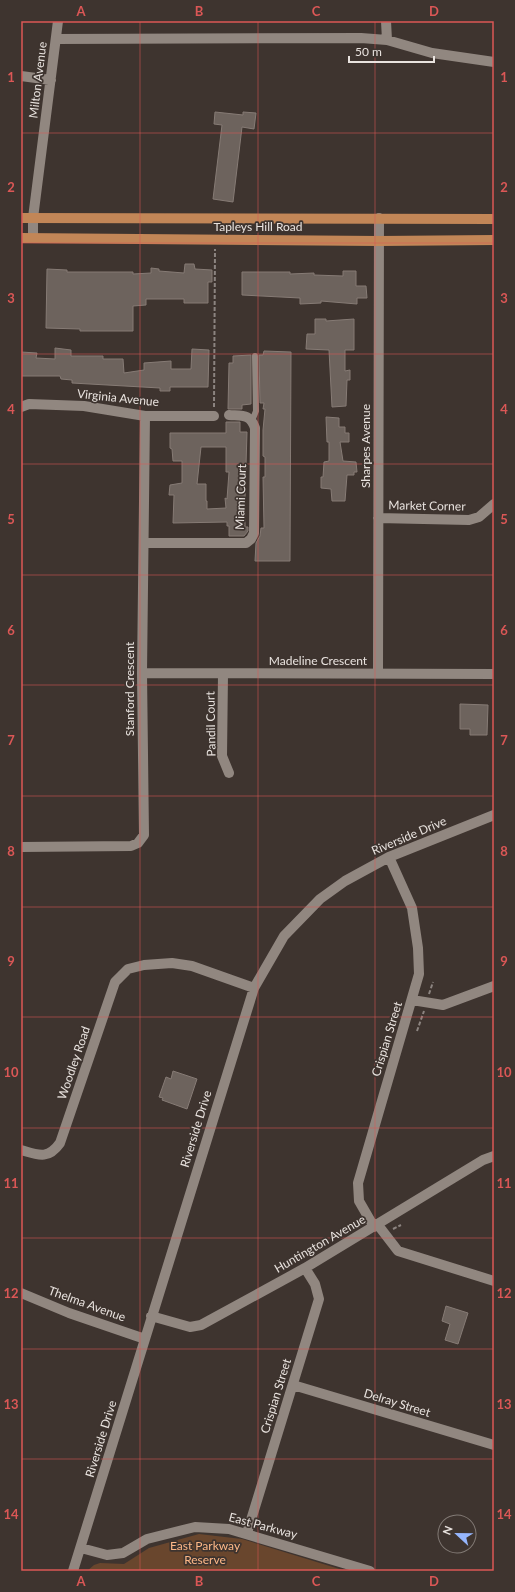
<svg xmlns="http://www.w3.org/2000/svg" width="515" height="1592" font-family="Lato,sans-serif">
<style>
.green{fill:#69462d}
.building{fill:#6d635d;stroke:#867b75;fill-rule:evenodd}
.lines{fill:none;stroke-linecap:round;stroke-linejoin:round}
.path{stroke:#8c8480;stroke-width:2;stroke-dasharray:4 2;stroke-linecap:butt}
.lane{stroke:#918780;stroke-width:6}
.street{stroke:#918780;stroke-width:10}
.primary{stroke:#c28657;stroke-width:10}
.grid{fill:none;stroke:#db5756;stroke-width:1;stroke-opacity:0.55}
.labels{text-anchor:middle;stroke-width:3.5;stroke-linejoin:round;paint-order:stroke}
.street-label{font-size:12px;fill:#e9e3df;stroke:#3e342f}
.park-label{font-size:12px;fill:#fcb787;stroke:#3e342f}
.neatline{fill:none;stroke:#db5756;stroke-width:1.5}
.grid-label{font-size:13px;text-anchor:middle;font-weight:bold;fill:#db5756}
</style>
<rect width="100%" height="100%" fill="#3e342f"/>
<!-- green -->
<path class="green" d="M199 1534 242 1539 346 1571H87L94 1565 100 1563 124 1564 149 1548Z"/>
<!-- building -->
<path class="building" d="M215 112 243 115V112L256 113 254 129 242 127 233 202 213 199 222 125 214 124Z
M185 264H194L195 269 212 270V282H208V303H184V299H146V305L133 306V331H80V329L46 328 47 269 67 270V272H133V274L151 273V268L159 269V271L184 273Z
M343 271H356V286H366L367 298H357V304L321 301V303L300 304V298L242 295V272H290V274L314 273V275L343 276Z
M315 319H326V321L354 319V350H345V371L350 370V380H347L346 406 332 407 329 350 306 349 307 334H315Z
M55 348 71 350V356H103V359H123L124 373 144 370V363L171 361V369H191L192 349 209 350 208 387H170V391H160V388L72 383V380L61 379 60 376H21V352L37 353 36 358 55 359Z
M264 351 291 352 290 561H255L256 543 260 536 261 528H264L263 477H265V457L263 456V430L265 409H263L264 403H260L259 355H263Z
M251 355V404L242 405V409H228L229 363H233V356Z
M326 417 339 418V427H345V433H349V442H340L343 461 356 462 357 472H354V475H347L345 501H332L331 489 321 488V477H323L324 462 329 461V442H327Z
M226 422H240V432H247L245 498V527H248V531L244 536H229V526H227V522L173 523 174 495H169L170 485 182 483V461H173L172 449 170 448V433H226ZM201 447H226V472H229L227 499 225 498 226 508 207 509V501H206V484H197Z
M460 704 488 705 487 735H470V729H460Z
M173 1071 197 1079 187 1109 162 1100 163 1098 159 1097 166 1077 171 1079Z
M446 1306 468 1313 458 1344 445 1340 450 1324 442 1321Z"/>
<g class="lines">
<!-- path -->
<path class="path" d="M214 407 215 249
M429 994 433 982
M417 1031 424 1011
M393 1229 401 1225"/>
<!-- lane -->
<path class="lane" d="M252 421 256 411 255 356"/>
<!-- street -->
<path class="street" d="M386 21 387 40
M56 39 361 38 387 40 432 53 494 62
M21 76 51 80
M33 238V218L58 21
M21 407 29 404 84 406 145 416H214
M378 518 469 520 479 517 494 504
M144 543H246L251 539 254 533 255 428C250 414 243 416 229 415
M142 673 494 674
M223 674 222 756 229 773
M378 674 379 218
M21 847 131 846 138 843 144 835 142 673 145 416
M412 1000 443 1005 494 986
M21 1150C38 1155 48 1160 60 1143L115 982 128 969 144 965 172 963 192 966 254 988
M378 1225 398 1251 494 1281
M374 1227 359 1201 358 1183 419 974 418 948 412 908 389 857
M21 1293 69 1313 145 1339
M151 1316 190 1327 201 1325 305 1268 483 1160 494 1156
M293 1385 494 1445
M247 1533 319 1299 315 1284 305 1268
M81 1548 107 1555 123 1553 147 1539 195 1527 229 1529 370 1571
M73 1571 254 988 284 936 320 899 345 881 389 857 494 815"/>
<!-- primary -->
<path class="primary" d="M21 218 494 219
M21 238 379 241 494 240"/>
</g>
<!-- grid -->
<path class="grid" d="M140 21V1571M258 21V1571M375 21V1571M21 133H494M21 243H494M21 354H494M21 464H494M21 575H494M21 685H494M21 796H494M21 907H494M21 1017H494M21 1128H494M21 1238H494M21 1349H494M21 1459H494"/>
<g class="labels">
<!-- street labels -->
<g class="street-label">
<text transform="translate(38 80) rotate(-83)" y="4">Milton Avenue</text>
<text x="258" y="231">Tapleys Hill Road</text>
<text transform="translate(118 398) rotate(6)" y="4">Virginia Avenue</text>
<text transform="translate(366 446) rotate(-90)" y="4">Sharpes Avenue</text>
<text transform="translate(241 497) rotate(-88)" y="4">Miami Court</text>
<text transform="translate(427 506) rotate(1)" y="4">Market Corner</text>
<text x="318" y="665">Madeline Crescent</text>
<text transform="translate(130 689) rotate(-90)" y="4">Stanford Crescent</text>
<text transform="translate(211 724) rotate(-91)" y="4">Pandil Court</text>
<text transform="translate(409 836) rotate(-23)" y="4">Riverside Drive</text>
<text transform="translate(387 1039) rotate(-73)" y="4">Crispian Street</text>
<text transform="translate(74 1063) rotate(-71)" y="4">Woodley Road</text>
<text transform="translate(196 1129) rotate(-73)" y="4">Riverside Drive</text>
<text transform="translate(320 1244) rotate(-30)" y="4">Huntington Avenue</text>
<text transform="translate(87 1304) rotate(20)" y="4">Thelma Avenue</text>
<text transform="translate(276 1396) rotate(-73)" y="4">Crispian Street</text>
<text transform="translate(397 1403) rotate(17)" y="4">Delray Street</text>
<text transform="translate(101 1439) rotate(-73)" y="4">Riverside Drive</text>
<text transform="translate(263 1526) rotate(15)" y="4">East Parkway</text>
</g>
<!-- park labels -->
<g class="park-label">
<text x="205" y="1550">East Parkway<tspan x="205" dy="14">Reserve</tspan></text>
</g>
</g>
<!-- border -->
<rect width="515" height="1592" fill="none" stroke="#3e342f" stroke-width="44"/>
<!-- north arrow -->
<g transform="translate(457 1534) rotate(292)"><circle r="19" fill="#3e342f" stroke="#827a75"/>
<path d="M0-3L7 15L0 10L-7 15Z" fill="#96b6fd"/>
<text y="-6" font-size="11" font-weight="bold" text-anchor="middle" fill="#e9e3df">N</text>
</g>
<!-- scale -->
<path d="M349 56v6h85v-6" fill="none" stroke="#e9e3df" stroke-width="2"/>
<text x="355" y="56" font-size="12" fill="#e9e3df" stroke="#3e342f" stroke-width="3" paint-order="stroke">50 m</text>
<rect x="22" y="22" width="471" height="1548" class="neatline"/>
<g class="grid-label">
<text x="81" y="16">A</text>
<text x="199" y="16">B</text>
<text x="316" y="16">C</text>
<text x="434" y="16">D</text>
<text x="11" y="82">1</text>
<text x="504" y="82">1</text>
<text x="11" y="192">2</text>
<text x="504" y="192">2</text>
<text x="11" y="303">3</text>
<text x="504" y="303">3</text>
<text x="11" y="414">4</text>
<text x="504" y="414">4</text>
<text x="11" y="524">5</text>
<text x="504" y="524">5</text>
<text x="11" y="635">6</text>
<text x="504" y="635">6</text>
<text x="11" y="745">7</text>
<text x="504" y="745">7</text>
<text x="11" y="856">8</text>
<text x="504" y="856">8</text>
<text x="11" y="966">9</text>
<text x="504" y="966">9</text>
<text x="11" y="1077">10</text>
<text x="504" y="1077">10</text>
<text x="11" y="1188">11</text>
<text x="504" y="1188">11</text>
<text x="11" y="1298">12</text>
<text x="504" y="1298">12</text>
<text x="11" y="1409">13</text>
<text x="504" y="1409">13</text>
<text x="11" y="1519">14</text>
<text x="504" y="1519">14</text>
<text x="81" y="1586">A</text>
<text x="199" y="1586">B</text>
<text x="316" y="1586">C</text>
<text x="434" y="1586">D</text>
</g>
</svg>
